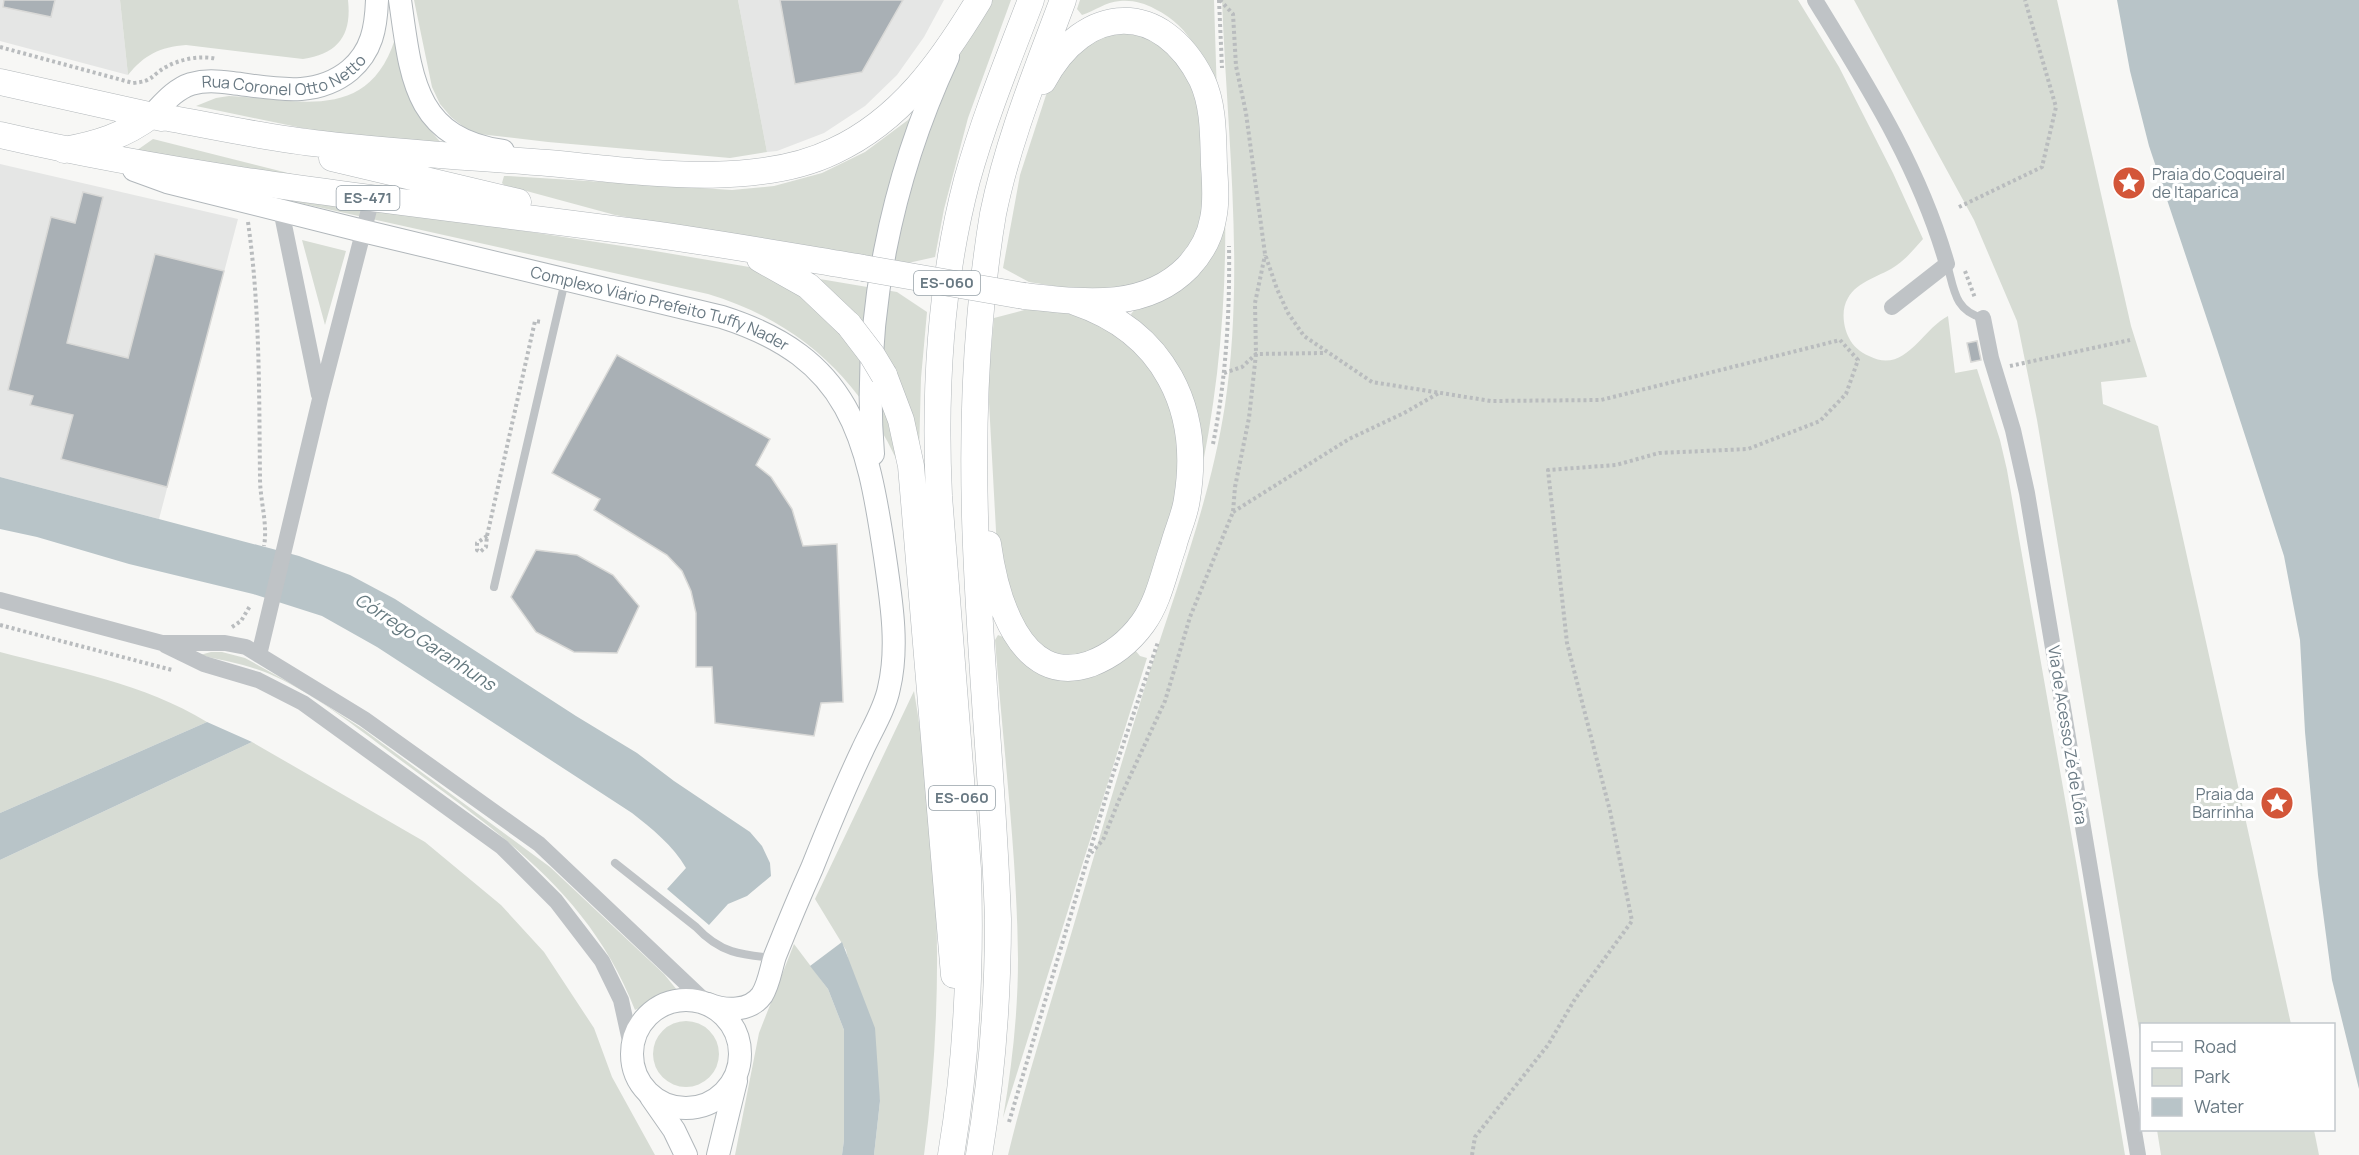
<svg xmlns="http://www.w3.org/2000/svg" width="2359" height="1155" font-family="Manrope,sans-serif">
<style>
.built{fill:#e5e6e5}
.green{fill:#d7dcd4}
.water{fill:#b8c4c8}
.building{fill:#a9b0b5;stroke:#d9d9d7;stroke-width:1.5}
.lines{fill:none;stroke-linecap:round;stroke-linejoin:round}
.secondary-casing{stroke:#b1b7bb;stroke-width:24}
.primary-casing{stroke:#b2b7ba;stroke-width:27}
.path{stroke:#b9bcbe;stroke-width:4;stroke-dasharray:3 3;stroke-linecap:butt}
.lane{stroke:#bfc3c6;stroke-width:8}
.street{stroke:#bfc3c6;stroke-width:16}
.secondary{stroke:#fff;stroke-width:22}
.primary{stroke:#fff;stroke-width:26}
.primary-bridge-casing{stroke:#b2b7ba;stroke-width:27;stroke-linecap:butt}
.primary-bridge{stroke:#fff;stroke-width:26}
.labels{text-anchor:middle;stroke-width:6;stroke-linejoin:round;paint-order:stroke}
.shield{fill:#fff;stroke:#96a1a8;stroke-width:1.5}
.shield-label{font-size:15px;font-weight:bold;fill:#697983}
.street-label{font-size:16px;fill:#697983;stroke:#fff}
.poi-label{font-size:16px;fill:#697983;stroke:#fff;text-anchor:start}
.water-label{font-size:18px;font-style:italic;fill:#65797f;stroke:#fff}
</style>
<rect width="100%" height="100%" fill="#f7f7f5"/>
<!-- built -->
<path class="built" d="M0 0H120L128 75 0 41Z
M738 0H944L924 37 897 75 865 106 824 133 777 151 767 152Z
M0 164 238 219 159 519 0 477Z"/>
<!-- green -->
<path class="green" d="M120 0H348C352 35 338 54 303 59L186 45C160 47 144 55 128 75Z
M414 0H738L767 152 730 158 548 142 479 134 465 128 451 117 440 104 432 87Z
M992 0H1011L968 118 944 209 935 257 899 265 615 215 504 185 502 183 504 176H508L732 190 774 186 822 173 865 152 908 120 945 77Z
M1080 0H1214L1217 96C1204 61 1192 27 1155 9 1144 3 1133 0 1120 1 1105 2 1095 11 1082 15L1077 9Z
M1222 0H1798L1839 67 1893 173 1923 239C1915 248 1907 258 1897 265 1882 276 1857 281 1848 298 1841 309 1843 327 1849 338 1853 346 1860 352 1869 356 1905 375 1921 330 1948 316L1955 373 1977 369 2000 440 2007 470 2077 867 2125 1155H1008C1026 1080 1050 1006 1072 931 1097 846 1122 760 1149 674 1177 586 1211 497 1225 405 1245 272 1227 134 1222 0Z
M1854 0H2057L2131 326 2147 377 2101 382 2103 404 2158 426 2291 1024H2142L2141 1041 2037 420 2017 321 1974 220Z
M1116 29 1172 44 1199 101 1206 206 1187 255 1139 288 1073 289 1029 282 1003 268 1020 175 1048 89 1071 53Z
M395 39 425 124 442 144 360 140 196 106 216 98 229 96C296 99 368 124 395 39Z
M153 139 348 188 133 153Z
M274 193 655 251 897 292 927 312 921 378 919 453 900 467C861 380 801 322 708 294L273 197Z
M1225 204C1227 302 1218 397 1197 492L1200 470 1131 314 1136 308 1156 303 1171 296 1195 277Z
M302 240 346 251 325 325Z
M1028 309 1072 313 1116 333 1156 373 1179 425 1178 488 1147 597 1128 626 1085 656 1056 655 1038 645 1016 613 997 549 988 384 994 318Z
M998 635 1003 637C1024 673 1059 692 1100 673 1113 667 1124 658 1135 650L1140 656 1147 658 1003 1118C1012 1066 1018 1013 1018 959 1017 853 1003 746 995 640Z
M0 652C71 671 143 683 207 722L0 813Z
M211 652H222L245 658 299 688 363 729 550 867 664 974 677 990 635 1010C590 893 499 833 403 762 362 732 320 697 274 676 251 665 224 661 200 655Z
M914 691C940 844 945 1000 924 1155H874L880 1101 846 950 815 899Z
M252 742 425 842 501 905 544 952 594 1028 612 1077 655 1155H0V860Z
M794 944 828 989 844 1030V1140L842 1155H735L759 1033Z
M653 1054a33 33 0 1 1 66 0a33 33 0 1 1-66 0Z
M2157 1130H2314L2319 1155H2161Z"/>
<!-- water -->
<path class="water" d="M2117 0H2359V1089L2332 980 2318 875 2305 732 2300 640 2284 556 2217 349 2149 146 2130 71Z
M0 477 299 556 350 575 395 599 576 716 637 753 674 781 750 832 762 846 770 863 771 876 747 896 728 904 709 925 667 889 686 868C673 845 652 829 632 813L377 647 322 616 253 594 129 564 37 537 0 529Z
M207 722 252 742 0 860V813Z
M842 942 875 1028 880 1101 874 1155H842L844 1140V1030L828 989 810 966Z"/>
<!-- building -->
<path class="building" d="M4 0H55L51 17 3 7Z
M780 0H903L862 72 795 84Z
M83 192 103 197 67 343 128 358 155 254 224 271 167 487 61 459 73 415 30 405 33 396 8 390 51 217 75 223Z
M1977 341 1981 360 1971 362 1967 343Z
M617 355 770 439 756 465 771 477 792 509 803 546 837 544 843 702 821 703 814 736 715 723 712 667H696V613L691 591 682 571 667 555 594 510 600 499 552 473Z
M536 550 577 555 613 575 639 606 617 653 574 652 536 632 511 597Z"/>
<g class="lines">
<defs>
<g id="secondary">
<path d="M400 0C411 75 413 138 503 151"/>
<path id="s1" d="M152 115C163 104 175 89 191 84 205 80 217 81 232 83 273 88 315 99 350 70 372 51 376 28 377 0"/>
<path id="s2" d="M134 170 167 182 363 231 722 317C851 358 867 436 885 557 891 599 899 646 889 688 885 709 871 731 862 751 844 789 828 828 812 868 799 897 787 926 775 956 771 968 769 984 762 995 750 1012 725 1011 708 1004"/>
<path d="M873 454C862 320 891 179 948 57"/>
<circle cx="686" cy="1054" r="54"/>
<path d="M651 1097 674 1130 686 1155"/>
<path d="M718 1155 736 1081"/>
</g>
<path id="primary" d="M0 82 162 118
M0 135C212 184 429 204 644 233 717 243 790 256 863 268
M64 150C97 144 124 136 152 115 208 125 265 138 322 144 397 153 472 157 548 163 635 171 754 190 834 151 901 120 942 61 979 0
M332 158 518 202
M760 259 808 286 849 325
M1024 296C1081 302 1144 312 1188 267 1200 254 1210 237 1213 219 1217 201 1215 183 1214 165 1213 136 1214 106 1202 80 1162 0 1085 2 1043 81
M884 375 901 420 911 466 954 975
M988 544C995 595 1019 688 1090 664 1111 656 1130 641 1143 623 1159 601 1164 572 1173 547 1177 531 1185 515 1187 499 1202 408 1164 332 1075 302
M951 1155C967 1060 971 965 968 869L939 496C934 390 940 283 967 180 984 119 1008 60 1031 0
M979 1155C992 1077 998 999 998 919 991 720 962 521 980 320 983 285 987 249 993 214 1008 140 1037 70 1063 0"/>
</defs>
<!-- secondary casing -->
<use href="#secondary" class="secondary-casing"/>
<!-- primary casing -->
<use href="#primary" class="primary-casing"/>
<!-- path -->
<path class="path" d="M1219 0 1222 68
M1220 0 1233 14 1236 66 1246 113 1265 254 1277 289 1288 313 1304 336 1372 382 1491 401 1601 400 1840 340 1858 360 1846 394 1820 421 1748 449 1659 453 1616 465 1548 470 1567 643 1610 811 1632 921 1575 999 1548 1045 1475 1137 1472 1155
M0 47 133 83C154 81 150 76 166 67 180 59 201 55 217 59
M1959 207 2042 167 2056 107 2025 0
M248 222C260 307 259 392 260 478 260 501 268 524 264 546
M1965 271 1975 298
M2010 366 2130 340
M1224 373 1242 367 1256 354 1325 353
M1213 444C1226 379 1230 312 1229 246
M1233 512 1349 439 1404 413 1439 393
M487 536 477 543V550L480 552 486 547 487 536 535 321 542 322
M0 625 172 670
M232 627 241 621 250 606
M1091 853 1103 840 1119 800 1165 701 1190 617 1233 512 1235 487 1249 418 1256 354 1255 303 1265 255
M625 1065 632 1084
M1009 1122 1112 777 1158 642"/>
<!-- lane -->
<path class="lane" d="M1947 264C1954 288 1954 311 1983 318
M494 587 565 281
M615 863 696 927C720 953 741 955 774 958"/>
<!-- street -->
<path class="street" d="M1815 0C1867 85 1919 166 1947 264L1892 307
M281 210 319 395
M1983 318 1991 358 2013 430 2027 493 2138 1155
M0 600 162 643H225L246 647 364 719 539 844 708 1004
M165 645 204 664 258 680 303 703 502 847 556 901 602 961 621 1000 632 1050
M259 655 320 399 372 198"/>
<!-- secondary -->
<use href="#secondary" class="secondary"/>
<!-- primary -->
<use href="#primary" class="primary"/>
<defs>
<path id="primary-bridge" d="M863 268 1024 296
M849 325 872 355 884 375"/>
</defs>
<!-- primary-bridge casing -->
<use href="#primary-bridge" class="primary-bridge-casing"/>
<!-- primary-bridge -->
<use href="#primary-bridge" class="primary-bridge"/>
</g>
<!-- icons -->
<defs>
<symbol id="sight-disc" viewBox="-11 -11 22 22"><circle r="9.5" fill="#d35639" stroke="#fff"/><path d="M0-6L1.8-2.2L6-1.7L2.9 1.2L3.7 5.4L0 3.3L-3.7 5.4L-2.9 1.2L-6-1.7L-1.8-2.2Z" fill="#fff"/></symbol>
</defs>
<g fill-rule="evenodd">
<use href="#sight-disc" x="2110" y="164" width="38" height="38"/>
<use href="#sight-disc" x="2258" y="784" width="38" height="38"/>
</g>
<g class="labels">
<!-- shield labels -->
<g class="shield">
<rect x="336.5" y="186" width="63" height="24" rx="4.5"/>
<rect x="914" y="271" width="66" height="24" rx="4.5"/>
<rect x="929" y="786" width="66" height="24" rx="4.5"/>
</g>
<g class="shield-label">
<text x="368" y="203">ES-471</text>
<text x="947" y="288">ES-060</text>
<text x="962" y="803">ES-060</text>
</g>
<!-- street labels -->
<g class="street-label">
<text dy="6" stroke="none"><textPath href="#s1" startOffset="147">Rua Coronel Otto Netto</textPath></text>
<text dy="6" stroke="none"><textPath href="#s2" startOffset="544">Complexo Viário Prefeito Tuffy Nader</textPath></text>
<text transform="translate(2068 735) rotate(81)" y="6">Via de Acesso Zé de Lôra</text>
</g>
<!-- poi labels -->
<g class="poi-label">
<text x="2152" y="180">Praia do Coqueiral<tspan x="2152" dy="18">de Itaparica</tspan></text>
<text x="2254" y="800" text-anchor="end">Praia da<tspan x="2254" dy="18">Barrinha</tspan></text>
</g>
<!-- water labels -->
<g class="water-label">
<text transform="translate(425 642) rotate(33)" y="6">Córrego Garanhuns</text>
</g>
</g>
<!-- legend -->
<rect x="2140" y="1023" width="195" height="108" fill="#ffffff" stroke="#c3c9cd" stroke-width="1.5"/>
<rect x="2152" y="1042" width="30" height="9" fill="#ffffff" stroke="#c3c9cd" stroke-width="1.5"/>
<text x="2194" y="1053" font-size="18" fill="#697983">Road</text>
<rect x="2152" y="1068" width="30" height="18" fill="#d7dcd4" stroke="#c3c9cd" stroke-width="1.5"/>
<text x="2194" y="1083" font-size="18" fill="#697983">Park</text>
<rect x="2152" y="1098" width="30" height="18" fill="#b8c4c8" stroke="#c3c9cd" stroke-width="1.5"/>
<text x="2194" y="1113" font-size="18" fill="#697983">Water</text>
</svg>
